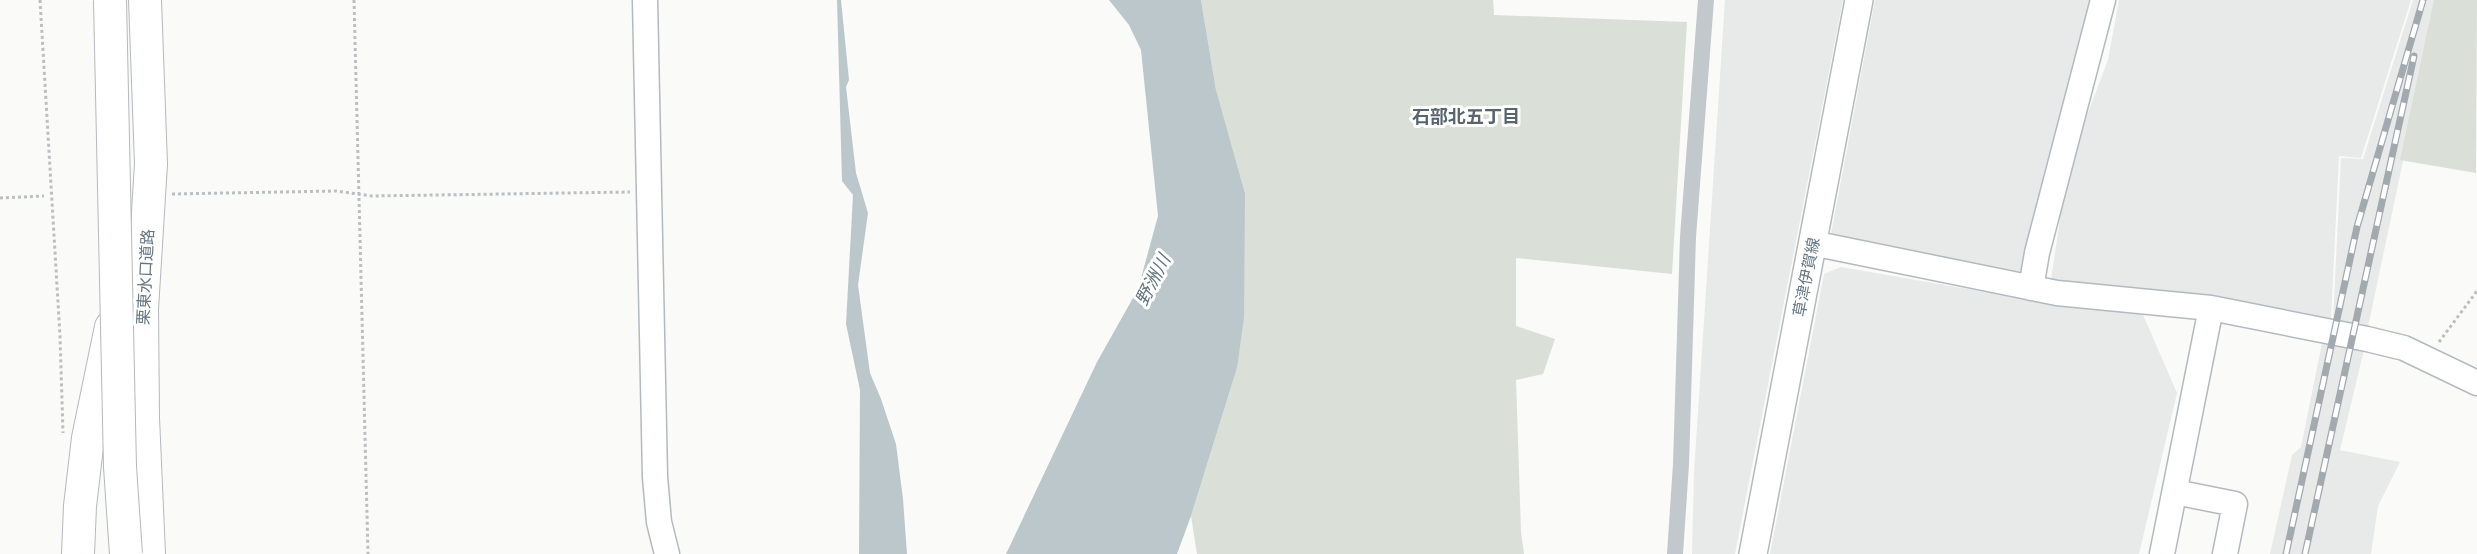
<svg xmlns="http://www.w3.org/2000/svg" width="2477" height="554" font-family="'Asap Condensed','Noto Sans JP',sans-serif">
<style>
.built{fill:#e8e9e9}
.green{fill:#dadfd7}
.water{fill:#bbc7cb}
.lines{fill:none;stroke-linecap:round;stroke-linejoin:round}
.secondary-casing{stroke:#b3babf;stroke-width:27}
.primary-casing{stroke:#b5babe;stroke-width:30}
.highway-casing{stroke:#b4b9bd;stroke-width:34}
.path{stroke:#bbbfc2;stroke-width:3;stroke-dasharray:3 3;stroke-linecap:butt}
.street{stroke:#c3c8cc;stroke-width:16}
.secondary{stroke:#fff;stroke-width:24}
.primary{stroke:#fff;stroke-width:27}
.highway{stroke:#fff;stroke-width:32}
.rail-casing{stroke:#a2aab0;stroke-width:7}
.rail{stroke:#fff;stroke-width:4.5;stroke-dasharray:14;stroke-linecap:butt}
.highway-bridge-casing{stroke:#b4b9bd;stroke-width:34;stroke-linecap:butt}
.highway-bridge{stroke:#fff;stroke-width:32}
.labels{text-anchor:middle;stroke-width:6;stroke-linejoin:round;paint-order:stroke}
.street-label{font-size:16px;fill:#657683;stroke:#fff}
.neighbourhood-label{font-size:18px;font-weight:bold;fill:#57646e;stroke:#fff}
.water-label{font-size:18px;font-style:italic;fill:#60757c;stroke:#fff}
</style>
<rect width="100%" height="100%" fill="#fafaf8"/>
<!-- built -->
<path class="built" d="M1725 0H1843L1735 554H1692L1694 473Z
M1875 0H2098L2068 84 2023 270 2016 276 1831 234Z
M2119 0H2411L2361 158 2339 156 2331 319 2209 297 2051 279 2062 206 2084 123 2108 60Z
M2413 0H2437L2368 327 2333 320 2341 158 2363 159Z
M1841 267 2083 309 2141 310 2177 393 2139 554H1770L1824 274Z
M2322 343 2364 350 2340 450 2400 462 2378 506 2371 554H2270L2292 455 2301 447Z"/>
<!-- green -->
<path class="green" d="M1201 0H1493L1494 15 1687 22 1672 274 1516 258V326L1555 339 1543 374 1516 380 1521 532 1524 554H1197L1191 516 1237 368 1216 90Z
M2434 0H2477L2476 173 2400 160Z"/>
<!-- water -->
<path class="water" d="M837 0H841L849 80 846 87 856 173 868 213 858 285 870 373 881 399 896 444 903 499 907 554H859L860 390 846 324 853 195 842 181Z
M1109 0H1201L1216 90 1245 194 1244 317 1237 368 1191 516 1177 554H1006L1097 362 1138 289 1158 216 1141 50 1129 25Z"/>
<g class="lines">
<defs>
<path id="secondary" d="M645 0 655 477 659 522 667 554
M1812 243 2057 293 2211 308 2367 339 2404 348 2477 383
M2031 288 2037 253 2103 0
M2175 492 2235 504 2225 554
M2162 554 2211 308"/>
<path id="primary" d="M1753 554 1859 0"/>
<path id="highway" d="M145 0 151 164 142 309 143 418 149 554
M78 554 80 506 88 438 111 327"/>
</defs>
<!-- secondary casing -->
<use href="#secondary" class="secondary-casing"/>
<!-- primary casing -->
<use href="#primary" class="primary-casing"/>
<!-- highway casing -->
<use href="#highway" class="highway-casing"/>
<!-- path -->
<path class="path" d="M40 0 60 336 63 433
M354 0 368 554
M172 194 336 191 372 196 630 192
M0 198 44 196
M2439 342 2477 291"/>
<!-- street -->
<path class="street" d="M1675 554 1681 464 1688 237 1706 0"/>
<!-- secondary -->
<use href="#secondary" class="secondary"/>
<!-- primary -->
<use href="#primary" class="primary"/>
<!-- highway -->
<use href="#highway" class="highway"/>
<defs>
<path id="rail" d="M2286 554 2357 227 2423 0
M2305 554 2414 56"/>
</defs>
<!-- rail casing -->
<use href="#rail" class="rail-casing"/>
<!-- rail -->
<use href="#rail" class="rail"/>
<defs>
<path id="highway-bridge" d="M110 0 120 467 126 554"/>
</defs>
<!-- highway-bridge casing -->
<use href="#highway-bridge" class="highway-bridge-casing"/>
<!-- highway-bridge -->
<use href="#highway-bridge" class="highway-bridge"/>
</g>
<g class="labels">
<!-- street labels -->
<g class="street-label">
<text transform="translate(145 277) rotate(-87)" y="6">栗東水口道路</text>
<text transform="translate(1806 277) rotate(-79)" y="6">草津伊賀線</text>
</g>
<!-- neighbourhood labels -->
<g class="neighbourhood-label">
<text x="1466" y="123">石部北五丁目</text>
</g>
<!-- water labels -->
<g class="water-label">
<text transform="translate(1153 280) rotate(-63)" y="6">野洲川</text>
</g>
</g>
</svg>
